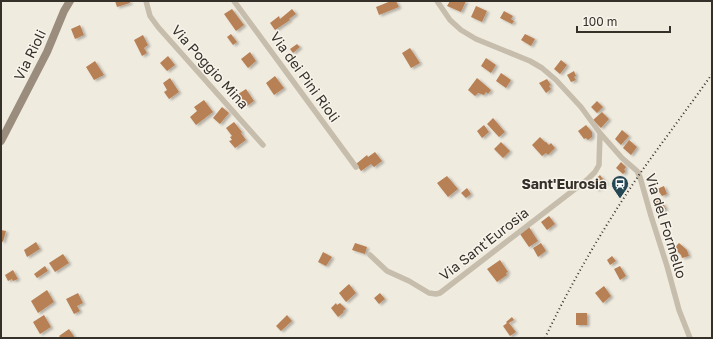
<svg xmlns="http://www.w3.org/2000/svg" width="713" height="339" font-family="'Golos Text',sans-serif">
<style>
.building{fill:#b88055;filter:url(#shadow)}
.lines{fill:none;stroke-linecap:round;stroke-linejoin:round}
.minor{stroke:#c7bdac;stroke-width:5.5}
.secondary{stroke:#9a8d7e;stroke-width:8}
.rail{stroke:#36302a;stroke-width:2;stroke-dasharray:1 3;stroke-linecap:butt}
.labels{text-anchor:middle;stroke-width:3;stroke-linejoin:round;paint-order:stroke}
.street-label{font-size:14px;fill:#36302a;stroke:#f8f4eb}
.poi-label{font-size:14px;font-weight:bold;fill:#36302a;stroke:#f8f4eb;text-anchor:end}
</style>
<defs>
<filter id="shadow"><feDropShadow dx="2.5" dy="1.5" stdDeviation="1" flood-color="#0004"/></filter>
</defs>
<rect width="100%" height="100%" fill="#f0ebdf"/>
<!-- building -->
<path class="building" d="M115 1H130V3L117 7Z
M391 1H396L399 7 379 15 376 7Z
M450 1H466L461 12 447 6Z
M476 6 487 11 482 22 471 17Z
M232 9 244 25 236 31 224 14Z
M292 9 296 14 289 19 290 20 275 30 270 23 279 16 280 19Z
M504 11 513 16 511 19 514 21 512 24 500 18Z
M80 25 84 35 75 39 71 29Z
M231 34 237 42 233 45 227 37Z
M525 34 535 39 531 46 521 40Z
M143 35 148 45 144 48 147 53 142 56 134 40Z
M297 44 300 47 293 53 290 49Z
M410 48 420 63 411 68 402 53Z
M250 52 256 61 248 68 241 59Z
M168 56 175 65 167 71 160 63Z
M486 58 496 65 491 73 481 66Z
M561 60 567 65 560 74 554 69Z
M95 61 104 75 94 80 86 67Z
M574 71 576 76 574 77 576 80 571 82 567 75Z
M501 73 511 80 506 88 496 81Z
M275 76 284 88 274 95 266 83Z
M170 78 179 92 169 99 164 92 167 90 163 83Z
M477 78 491 90 488 94 486 92 484 95 478 93 475 96 468 90Z
M547 79 551 85 549 86 551 89 546 93 539 83Z
M246 89 254 101 247 106 238 94Z
M204 100 213 112 196 125 190 117 197 111 194 107Z
M597 101 603 107 597 113 591 107Z
M222 107 229 113 220 124 213 118Z
M602 112 609 119 601 128 593 120Z
M493 118 505 132 499 137 487 124Z
M234 122 242 132 241 133 246 140 235 148 229 141 232 140 230 137 232 136 226 128Z
M484 125 489 132 482 138 477 131Z
M586 125 592 132V137L588 140 586 138 584 139 578 131Z
M622 130 629 136 621 145 615 139Z
M540 137 545 142H546L549 145 551 143 555 148 548 155 546 153 542 156 532 145Z
M629 140 637 147 631 155 623 148Z
M501 142 510 151 503 158 494 149Z
M375 152 382 161 374 167 371 164 361 171 356 164 367 155 368 157Z
M621 162 626 167 624 170 626 171 623 174 616 168Z
M600 175 606 183 597 190 591 183Z
M447 176 458 189 448 197 437 183Z
M664 186 667 194 662 196 657 189Z
M467 188 471 194 466 198 461 193Z
M659 199 661 204 663 203 666 209 659 212 654 201Z
M549 216 555 224 547 230 541 222Z
M529 227 538 241 529 247 520 234Z
M1 230 6 231 3 242 1 241Z
M36 242 40 249 27 257 24 250Z
M355 243 367 247 365 254 352 250Z
M541 243 546 251 538 257 533 248Z
M679 243 687 250 689 256 682 258 681 255 674 248Z
M323 252 332 257 326 266 318 262Z
M63 254 69 263 55 272 49 263Z
M612 256 616 261 610 265 607 260Z
M500 260 508 272 506 273 507 275 497 282 487 269Z
M45 266 48 271 37 278 34 274Z
M620 266 626 276 620 280 614 269Z
M13 270 18 279 13 281 12 279 8 281 5 275Z
M349 284 356 293 346 302 339 293Z
M604 286 611 296 603 303 595 293Z
M47 290 54 302 38 313 31 301Z
M78 293 83 303 77 306 80 311 74 314 66 299Z
M380 293 385 299 379 304 374 298Z
M336 303 337 305 340 303 346 309 343 311 344 312 338 317 331 308Z
M576 313H587V325H576Z
M44 315 51 327 40 334 33 322Z
M287 315 292 321 281 331 276 326Z
M512 317 514 320 509 323 516 332 510 336 503 326 507 323 506 322Z
M69 329 75 338H61L59 336Z"/>
<g class="lines">
<!-- minor -->
<path class="minor" d="M146 1 150 16 158 27 263 145
M234 1 356 167
M600 133 622 158 637 171 640 177 651 216 667 266 679 310 690 338
M370 255 387 271 409 281 429 293 436 294 440 293 588 179 595 172 599 165 600 133 581 107 556 80 542 68 530 61 476 39 461 30 450 20 437 1"/>
<!-- secondary -->
<path class="secondary" d="M1 141 47 52 64 11 70 1"/>
<!-- rail -->
<path class="rail" d="M545 338C572 281 604 227 639 175 663 141 688 108 712 74"/>
</g>
<!-- icons -->
<defs>
<symbol id="station-pin" viewBox="-11 -11 22 30"><path d="M0 17L-7.5 6A9.5 9.5 0 1 1 7.5 6Z" fill="#244753" stroke="#f8f4eb"/><path d="M-3-6H3Q5-6 5-4V2Q5 4 3 4L4.5 6H3L1.5 4h-3L-3 6H-4.5L-3 4Q-5 4-5 2V-4Q-5-6-3-6ZM-3.5-4v3h7v-3ZM-3.5 1v1.5H-2V1ZM2 1v1.5H3.5V1Z" fill="#fff"/></symbol>
</defs>
<g fill-rule="evenodd">
<use href="#station-pin" x="610" y="174" width="20" height="27"/>
</g>
<g class="labels">
<!-- street labels -->
<g class="street-label">
<text transform="translate(30 55) rotate(-64)" y="5">Via Rioli</text>
<text transform="translate(210 67) rotate(48)" y="5">Via Poggio Mina</text>
<text transform="translate(305 77) rotate(54)" y="5">Via dei Pini Rioli</text>
<text transform="translate(666 226) rotate(73)" y="5">Via del Formello</text>
<text transform="translate(484 244) rotate(-38)" y="5">Via Sant'Eurosia</text>
</g>
<!-- poi labels -->
<g class="poi-label">
<text x="607" y="189">Sant'Eurosia</text>
</g>
</g>
<!-- border -->
<rect width="713" height="339" fill="none" stroke="#36302a" stroke-width="4"/>
<!-- scale -->
<path d="M577 26v6h93v-6" fill="none" stroke="#36302a" stroke-width="2"/>
<text x="583" y="26" font-size="12" fill="#36302a" stroke="#f8f4eb" stroke-width="3" paint-order="stroke">100 m</text>
</svg>
